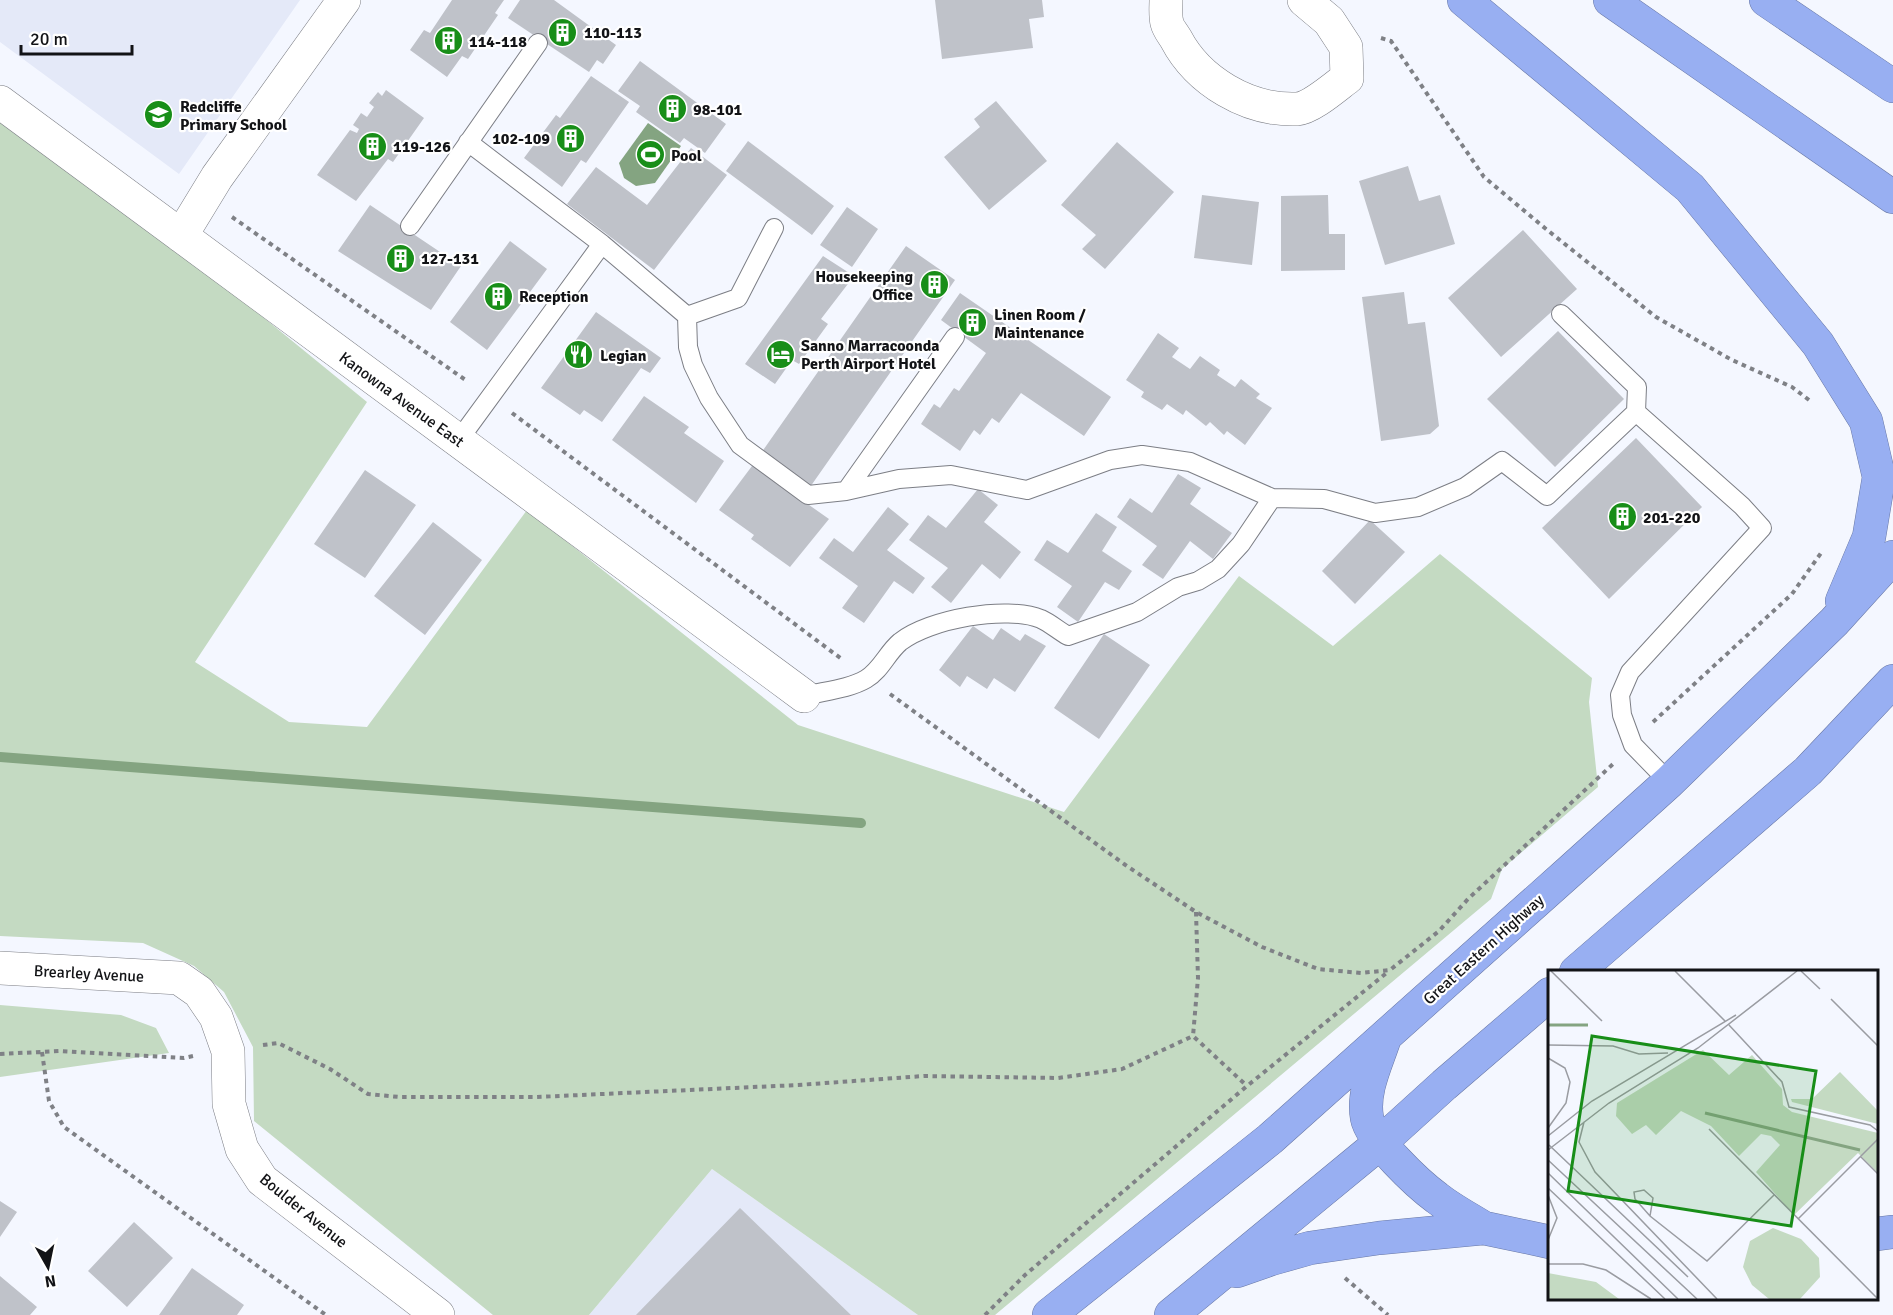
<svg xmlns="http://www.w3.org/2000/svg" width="1893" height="1315" font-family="Signika,sans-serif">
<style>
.built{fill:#e4e9f8}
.green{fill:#c4dac2}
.water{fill:#84a481}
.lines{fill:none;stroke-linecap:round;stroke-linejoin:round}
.stream{stroke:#84a481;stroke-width:10}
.building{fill:#bfc2c9}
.lane-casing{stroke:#7c7e85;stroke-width:20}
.street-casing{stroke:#7c7e85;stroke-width:34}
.highway-casing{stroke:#6978a5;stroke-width:34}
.path{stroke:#7f8186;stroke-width:4;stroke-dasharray:4.5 4.5;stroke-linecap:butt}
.lane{stroke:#fff;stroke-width:18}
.street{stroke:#fff;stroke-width:33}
.highway{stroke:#98aff2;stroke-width:33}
.labels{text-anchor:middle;stroke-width:4.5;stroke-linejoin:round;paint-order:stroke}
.poi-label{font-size:16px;font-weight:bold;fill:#121316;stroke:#fff;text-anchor:start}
.street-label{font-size:16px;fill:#121316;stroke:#fff}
.inset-river{fill:none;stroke:#84a481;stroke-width:3}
.inset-road{fill:none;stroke:#9a9ca2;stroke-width:1.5}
.view{fill:#188e18;fill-opacity:0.15;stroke:#188e18;stroke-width:3}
.inset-edge{fill:none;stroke:#121316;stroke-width:3}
</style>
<rect width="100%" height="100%" fill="#f4f7ff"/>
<!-- built -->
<path class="built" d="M0 0H300L179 174 0 42Z
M712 1169 918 1315H589Z"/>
<!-- green -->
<path class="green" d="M0 102 367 402 195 662 289 722 367 727 527 510 798 725 1064 812 1239 576 1333 646 1440 554 1592 678 1589 702 1598 787 1502 869 1491 899 995 1315H918L712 1169 589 1315H493L254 1121 253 1047 224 992 194 966 143 943 0 936Z
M0 1005 121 1015 156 1028 169 1053 0 1077Z"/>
<!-- water -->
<path class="water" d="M648 123 681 146 655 183 636 186 624 178 619 163Z"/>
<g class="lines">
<!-- stream -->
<path class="stream" d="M0 757 861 823"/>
</g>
<!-- building -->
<path class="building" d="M452 0H504L495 13 498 15 468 59 462 56 447 77 410 50 424 30 430 33Z
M520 0H554L616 45 603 64 597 60 589 72 508 18Z
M935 0H1042L1044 17 1029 19 1033 48 942 59Z
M640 61 726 124 705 153 684 138 680 143 636 112 640 106 618 91Z
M591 76 629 102 586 163 581 160 562 187 524 158 556 115 560 118Z
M386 90 424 118 393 162 388 159 356 201 317 175 350 130 357 133 359 129 353 125 361 113 367 117 374 107 369 103 378 92 382 96Z
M996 101 1047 161 989 210 944 157 980 127 974 119Z
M748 141 834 206 812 235 726 171Z
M1117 142 1174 192 1105 269 1082 249 1096 235 1061 205Z
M691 148 727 175 654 270 567 204 596 167 647 205Z
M1408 166 1419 201 1440 195 1455 244 1385 265 1359 181Z
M1202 195 1259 202 1252 265 1194 258Z
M1328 195 1329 234H1345V270L1281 271V196Z
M370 205 461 266 431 310 338 251Z
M847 207 878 229 852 267 820 245Z
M1523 230 1577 289 1501 357 1448 298Z
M510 241 547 269 487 350 450 322Z
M906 246 955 280 808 490 759 456Z
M823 256 854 276 821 319 828 324 799 364 792 360 775 384 745 364Z
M1404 292 1408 324 1425 322 1439 426 1430 434 1381 441 1362 297Z
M960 293 1111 397 1084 436 1021 393 999 423 992 418 980 435 974 430 960 451 921 424 934 404 940 408 954 388 959 391 986 353 941 320Z
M596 312 661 358 650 373 641 368 602 422 584 410 580 415 541 388Z
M1558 331 1624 399 1555 467 1487 399Z
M1158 333 1179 348 1172 357 1190 369 1200 356 1220 370 1217 375 1235 387 1241 379 1260 394 1256 398 1272 408 1245 445 1227 431 1224 435 1210 422 1206 426 1186 410 1183 415 1167 404 1162 410 1141 397 1144 392 1126 380Z
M644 396 689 427 684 433 724 461 696 503 612 440Z
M1636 438 1702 507 1609 599 1542 528Z
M755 462 792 493 829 519 790 567 751 539 754 535 719 510Z
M365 470 416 505 365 578 314 544Z
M1178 474 1201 488 1190 504 1232 533 1213 559 1190 541 1163 579 1142 565 1157 546 1117 517 1130 498 1152 513Z
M978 489 998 505 984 522 1021 552 1000 579 982 564 951 603 931 587 948 568 909 540 928 515 946 528Z
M888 507 909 524 887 550 925 578 913 594 894 581 864 623 842 608 858 586 819 558 834 538 853 552Z
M1096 513 1117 527 1102 551 1132 571 1119 590 1105 582 1078 622 1057 607 1072 586 1034 560 1047 540 1068 553Z
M1370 520 1405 552 1355 604 1322 571Z
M433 522 482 560 425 635 374 596Z
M973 626 993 640 1001 628 1020 641 1025 634 1046 646 1015 692 994 678 987 689 967 676 960 687 939 670Z
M1104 634 1150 665 1099 739 1054 708Z
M0 1201 17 1212 0 1237Z
M740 1208 851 1315H636Z
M134 1222 173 1258 127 1307 88 1271Z
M192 1268 244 1305 237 1315H159Z
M0 1276 37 1307 30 1315H0Z"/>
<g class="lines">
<defs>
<path id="lane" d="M468 142 602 244 687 316 688 347 693 365 709 398 740 445 808 495 846 491 899 479 951 475 1027 490 1110 460 1142 455 1190 462 1272 498 1324 499 1375 513 1418 507 1465 487 1502 461 1547 496 1636 412 1742 506 1762 528 1630 672 1620 695 1622 715 1633 745 1669 782
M410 226 538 43
M1561 314 1637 387 1636 412
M687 316 738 298 774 228
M458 441 602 244
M846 491 955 337
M804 696C824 691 849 689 866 679 881 670 887 653 900 642 929 619 1006 605 1041 619 1050 623 1059 631 1068 636L1137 612 1178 587 1198 581 1218 569 1241 544 1272 498"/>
<path id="street" d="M1166 0C1166 7 1165 16 1167 23 1168 28 1173 34 1176 39 1198 81 1248 111 1297 109 1311 108 1335 87 1347 78L1346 47 1329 21 1304 0
M0 102 804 696
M181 236 217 177 344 0
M0 968 179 978 199 992 216 1017 228 1051 229 1104 242 1149 262 1180 438 1315"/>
<path id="highway" d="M1464 0 1690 188 1818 344 1866 421 1879 477 1869 537 1842 601
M1610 0 1893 197
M1766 0 1893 86
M1576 972 1808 771 1893 681
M1385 1037C1377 1062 1362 1091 1367 1118 1371 1140 1418 1184 1437 1198 1451 1209 1468 1218 1484 1228
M1876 1234 1893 1232
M1237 1271 1271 1259 1310 1248 1379 1238 1484 1228 1550 1242
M1049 1315 1270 1139 1569 872 1669 782 1834 622 1893 557
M1171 1315 1380 1143 1444 1085 1550 994"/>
</defs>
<!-- lane casing -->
<use href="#lane" class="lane-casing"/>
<!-- street casing -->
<use href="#street" class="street-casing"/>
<!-- highway casing -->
<use href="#highway" class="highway-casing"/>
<!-- path -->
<path class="path" d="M1381 38 1391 41 1484 177 1546 229 1656 317 1732 360 1792 387 1809 400
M232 217 467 381
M512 413 843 660
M890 694 1124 864 1196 912 1262 947 1318 969 1361 973 1390 970 1439 931 1468 899 1613 764
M1653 722 1792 594 1821 553
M1196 912 1198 978 1193 1036 1247 1086
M263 1045 278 1043 330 1069 368 1094 399 1097H537L798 1085 924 1076 1058 1078 1122 1069 1193 1036
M42 1052 49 1101 64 1127 326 1315
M0 1054 59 1051 184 1058 193 1056
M1345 1278 1388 1315
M985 1315 1025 1275 1247 1086 1389 971"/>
<!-- lane -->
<use href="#lane" class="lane"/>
<!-- street -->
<use href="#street" class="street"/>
<!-- highway -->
<use href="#highway" class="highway"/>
</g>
<!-- icons -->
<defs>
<symbol id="building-disc" viewBox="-11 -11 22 22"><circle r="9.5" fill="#188e18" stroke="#fff"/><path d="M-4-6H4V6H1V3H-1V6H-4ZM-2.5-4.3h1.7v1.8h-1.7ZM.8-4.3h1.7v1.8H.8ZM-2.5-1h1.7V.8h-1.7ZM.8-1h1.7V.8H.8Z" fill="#fff"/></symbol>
<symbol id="school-disc" viewBox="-11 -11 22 22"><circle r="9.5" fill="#188e18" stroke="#fff"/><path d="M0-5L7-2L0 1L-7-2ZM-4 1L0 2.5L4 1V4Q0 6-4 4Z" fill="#fff"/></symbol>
<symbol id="stadium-disc" viewBox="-11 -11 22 22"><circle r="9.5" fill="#188e18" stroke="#fff"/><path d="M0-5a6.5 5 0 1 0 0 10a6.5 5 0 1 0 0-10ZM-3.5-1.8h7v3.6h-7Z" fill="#fff"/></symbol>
<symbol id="hotel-disc" viewBox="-11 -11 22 22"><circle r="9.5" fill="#188e18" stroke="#fff"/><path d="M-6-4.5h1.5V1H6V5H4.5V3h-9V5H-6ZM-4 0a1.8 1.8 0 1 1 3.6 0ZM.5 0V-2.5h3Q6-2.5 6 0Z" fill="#fff"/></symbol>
<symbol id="restaurant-disc" viewBox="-11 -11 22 22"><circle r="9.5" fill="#188e18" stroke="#fff"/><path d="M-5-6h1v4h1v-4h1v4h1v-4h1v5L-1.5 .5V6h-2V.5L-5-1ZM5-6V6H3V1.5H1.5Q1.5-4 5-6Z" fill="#fff"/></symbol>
</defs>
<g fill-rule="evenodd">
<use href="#building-disc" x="546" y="16" width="33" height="33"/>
<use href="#building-disc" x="432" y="24" width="33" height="33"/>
<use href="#building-disc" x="656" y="92" width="33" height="33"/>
<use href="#school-disc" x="142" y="98" width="33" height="33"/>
<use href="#building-disc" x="554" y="122" width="33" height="33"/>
<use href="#building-disc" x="356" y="130" width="33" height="33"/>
<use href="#stadium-disc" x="634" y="138" width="33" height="33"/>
<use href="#building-disc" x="384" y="242" width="33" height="33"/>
<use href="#building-disc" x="918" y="268" width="33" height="33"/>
<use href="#building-disc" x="482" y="280" width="33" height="33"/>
<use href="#building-disc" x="956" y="306" width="33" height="33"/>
<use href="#hotel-disc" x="764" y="338" width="33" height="33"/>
<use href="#restaurant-disc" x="562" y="338" width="33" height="33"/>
<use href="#building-disc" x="1606" y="500" width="33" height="33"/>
</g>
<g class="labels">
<!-- poi labels -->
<g class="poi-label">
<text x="584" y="38">110-113</text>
<text x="469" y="47">114-118</text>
<text x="180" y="112">Redcliffe<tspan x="180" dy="18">Primary School</tspan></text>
<text x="693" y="115">98-101</text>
<text x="550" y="144" text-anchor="end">102-109</text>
<text x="393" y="152">119-126</text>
<text x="671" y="161">Pool</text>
<text x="421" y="264">127-131</text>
<text x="913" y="282" text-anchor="end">Housekeeping<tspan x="913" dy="18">Office</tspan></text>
<text x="519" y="302">Reception</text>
<text x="994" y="320">Linen Room /<tspan x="994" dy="18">Maintenance</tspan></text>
<text x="801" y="351">Sanno Marracoonda<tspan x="801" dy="18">Perth Airport Hotel</tspan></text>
<text x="600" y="361">Legian</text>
<text x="1643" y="523">201-220</text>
</g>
<!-- street labels -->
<g class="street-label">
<text transform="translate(402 399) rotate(36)" y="6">Kanowna Avenue East</text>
<text transform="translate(1483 949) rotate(-42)" y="6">Great Eastern Highway</text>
<text transform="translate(89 973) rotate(3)" y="6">Brearley Avenue</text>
<text transform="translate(304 1210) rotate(39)" y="6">Boulder Avenue</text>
</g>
</g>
<!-- overview -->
<g transform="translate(1548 970)">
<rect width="330" height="330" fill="#f4f7ff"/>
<path d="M155 80 181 105 204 85 234 119 235 135 244 142 330 163V203L310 183 246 245 208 202 232 175 223 166 213 164 191 186 163 156 133 141 108 165 98 155 84 164 68 146 69 133ZM292 102 330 141V154L244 132 243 129H264ZM225 258 253 269 271 288 272 307 252 329H221L204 315 195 297 202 271ZM0 303 48 312 71 329H0Z" fill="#c4dac2"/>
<path class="inset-river" d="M0 55H40M157 143 312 180"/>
<path class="inset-road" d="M3 1 54 51M127 1 177 51M253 1 272 19M283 29 330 76M181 55 234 112 241 137 322 155 330 161M0 75 65 76 91 84 120 83M0 88 17 98 22 112 18 133 0 158M36 152 31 172 47 202 169 329M161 159 330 329M0 166 44 131 188 45M1 175 140 307M0 180 61 133 150 78 249 1M312 186 330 204M0 190 149 329M0 203 130 329M0 218 117 329M0 225 9 248 0 270M102 246 105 228 96 220 86 222 87 229 102 246 159 291 226 225M250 249 330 169M0 294H35L58 300 103 329"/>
<path class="view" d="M44 66 268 101 243 256 20 221Z"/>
<rect width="330" height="330" class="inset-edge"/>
</g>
<!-- north arrow -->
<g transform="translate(48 1267) rotate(171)" stroke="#ffffff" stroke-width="4.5" paint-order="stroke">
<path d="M0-4.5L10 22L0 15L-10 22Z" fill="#121316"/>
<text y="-9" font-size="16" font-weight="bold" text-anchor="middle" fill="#121316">N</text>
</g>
<!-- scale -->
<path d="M21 45v9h111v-9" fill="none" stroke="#121316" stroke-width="3"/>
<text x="30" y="45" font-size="18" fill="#121316" stroke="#ffffff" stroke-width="4.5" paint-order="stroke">20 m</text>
</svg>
